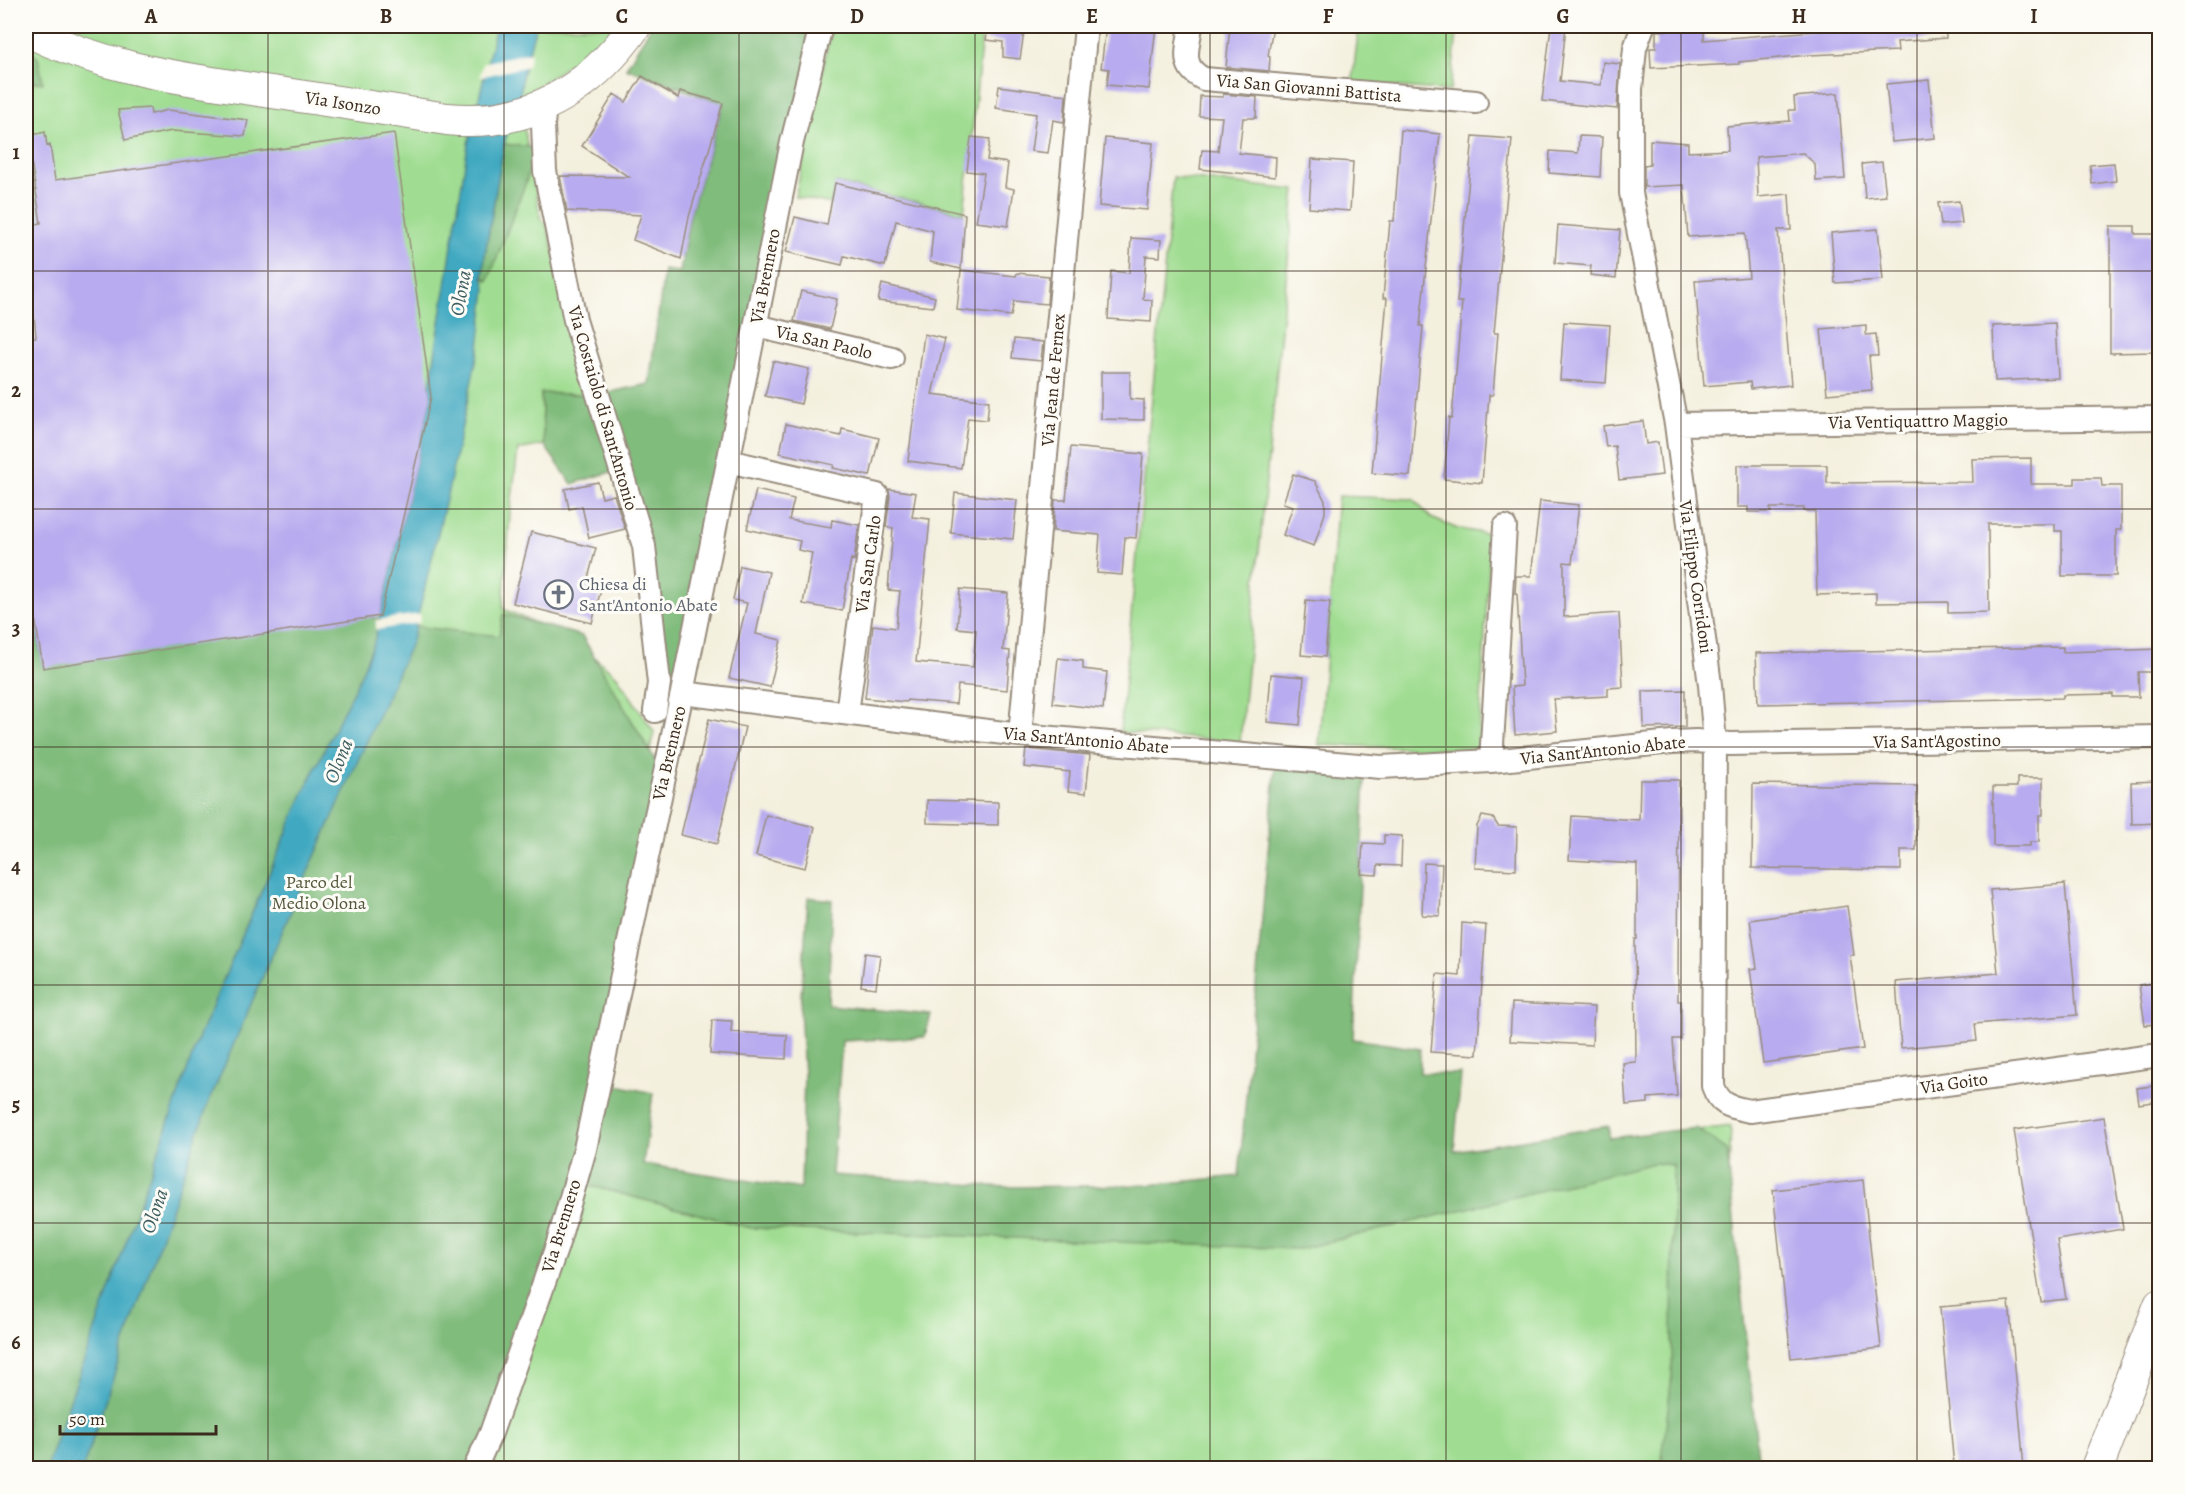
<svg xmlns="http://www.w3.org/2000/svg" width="2185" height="1494" font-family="Alegreya,serif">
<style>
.green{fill:#a0dd92;stroke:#6e8458;stroke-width:1.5}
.forest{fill:#80bc7c;stroke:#5e734d;stroke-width:1.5}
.water{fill:#41a9c1;stroke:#3e6a70;stroke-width:1.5}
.pier{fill:#f4f0de}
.building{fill:#b8abef}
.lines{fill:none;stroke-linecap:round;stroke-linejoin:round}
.street-casing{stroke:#988d7e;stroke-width:26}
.secondary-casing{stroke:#988d7e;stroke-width:34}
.street{stroke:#fff;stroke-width:22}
.secondary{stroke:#fff;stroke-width:32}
.grid{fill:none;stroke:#3b2a1e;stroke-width:1.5;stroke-opacity:0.55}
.labels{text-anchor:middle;stroke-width:6;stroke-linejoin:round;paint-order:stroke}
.street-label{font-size:18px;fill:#3b2a1e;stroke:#fdfcf7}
.worship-label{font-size:18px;fill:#5b616d;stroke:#fdfcf7;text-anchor:start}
.park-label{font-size:18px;fill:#54573b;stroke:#fdfcf7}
.water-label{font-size:20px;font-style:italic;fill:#3d5d5f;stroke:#fdfcf7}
.neatline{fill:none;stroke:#3b2a1e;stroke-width:2}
.grid-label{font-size:20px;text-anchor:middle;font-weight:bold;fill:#3b2a1e}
</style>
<rect width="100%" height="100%" fill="#fdfcf7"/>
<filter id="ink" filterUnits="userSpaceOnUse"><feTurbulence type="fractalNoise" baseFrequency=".0167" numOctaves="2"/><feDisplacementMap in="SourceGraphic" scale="12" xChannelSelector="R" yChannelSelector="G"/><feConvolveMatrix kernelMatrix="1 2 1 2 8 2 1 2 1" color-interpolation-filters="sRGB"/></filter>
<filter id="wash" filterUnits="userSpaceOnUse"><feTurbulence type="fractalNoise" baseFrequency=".008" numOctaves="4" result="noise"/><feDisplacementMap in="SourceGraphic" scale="24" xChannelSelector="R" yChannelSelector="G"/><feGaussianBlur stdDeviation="1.35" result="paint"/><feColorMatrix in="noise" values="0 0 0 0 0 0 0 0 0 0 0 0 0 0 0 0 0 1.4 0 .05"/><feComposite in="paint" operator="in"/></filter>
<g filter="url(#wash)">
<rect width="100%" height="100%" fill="#f4f0de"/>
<!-- green -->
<path class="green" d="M26 26H616L610 36 519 99 541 220 546 223 595 395 541 393 544 445 518 450 510 514 503 609 573 639 617 676 654 732 556 1176 1037 1206 1731 1126 1721 1354 1728 1468H26V583L40 670 145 657 26 206Z
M832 26H983L964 213 836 183 831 204 795 197Z
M1359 26H1458L1450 91 1352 83Z
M1173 177 1295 190 1240 742 1120 732Z
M1338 496 1413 499 1431 518 1458 529 1491 534 1478 750 1319 745Z"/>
<!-- forest -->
<path class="forest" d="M651 26H820L669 750 650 607 621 469 572 484 544 445 541 393 595 395 649 384 664 270 680 272 690 215 723 104 626 68Z
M26 48 38 58 43 83 26 81Z
M504 144 531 147 534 152 526 182 488 281 483 276 485 254Z
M26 564 43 667 363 616 429 628 499 636 503 614 582 636 662 772 599 1081 653 1093 643 1164 801 1189 804 1075 800 1010 808 897 832 900 828 1005 931 1015 925 1037 842 1041 832 1175 1007 1187 1147 1185 1239 1176 1276 761 1365 776 1353 1039 1420 1049V1073L1461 1074 1454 1151 1609 1126V1138L1696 1128 1727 1150 1759 1468H1661L1672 1375 1673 1165 1654 1163 1300 1249 751 1228 576 1182 475 1468H26Z"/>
<!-- water -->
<path class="water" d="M496 26H536L522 77 521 90 504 144 485 254 483 276 486 289 479 348 447 496 412 641 307 874 208 1104 125 1342 83 1468H46L198 1039 307 785 360 677 374 642 431 397 430 386 468 144Z"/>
<!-- pier -->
<path class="pier" d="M531 52 528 66 480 77 483 63Z
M421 614 419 623 376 630V620Z"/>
<g id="blocks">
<!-- building -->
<path class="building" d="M988 26H1025L1020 59 1003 57V42L986 40Z
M1106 26H1156L1149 89 1107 85 1109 69 1101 68Z
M1230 26H1273L1268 56 1270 57 1269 71 1226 67Z
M1551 26H1566L1560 81 1601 85 1603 62 1620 64 1617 109 1542 101Z
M1840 26H1945L1946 38 1897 42 1898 51 1809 55 1739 62V64L1651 68 1650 48H1656V31L1704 28V40L1840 29Z
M642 76 678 98 680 91 723 103 689 217 681 259 633 240 641 215 567 211 560 176 629 177 582 146 614 94 626 102Z
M1929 80 1935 138 1892 142 1886 84Z
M999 86 1066 95 1064 122 1053 120 1048 153 1031 151 1036 114 996 108Z
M1838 93 1845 179 1816 181 1815 164 1803 153 1756 157 1758 197 1789 194 1791 230H1778L1791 385 1751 389 1750 382 1704 386 1695 281 1749 277 1745 233 1688 237 1684 185 1644 187V166L1650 165V140L1688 143V152L1728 150 1727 126 1790 121 1789 110H1795L1794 97Z
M1223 94 1257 97 1256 118H1243L1239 153 1276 157 1275 177 1200 169 1202 150 1218 151 1222 117 1199 116 1200 96 1223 97Z
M150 108 151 114 168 110 248 120 245 136 172 131 125 140 118 110Z
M1401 130 1440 134 1420 326H1423L1410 476 1372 473 1387 298H1383L1390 221H1394Z
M45 132 47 146 50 145 55 180 394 133 431 397 380 616 43 668 26 562V339L36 337 26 226 41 223 27 136Z
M1473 136 1512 139 1494 333H1498L1493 395H1489L1482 483 1444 479 1449 417 1452 418 1462 302H1457Z
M1579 136 1602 137 1600 177 1549 173 1550 151 1578 153Z
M971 137 990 139 987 160 1008 163 1005 187 1014 189 1008 226 976 222 984 173 967 171Z
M1105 138 1153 143 1147 210 1099 206Z
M1312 159 1353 162 1350 211 1309 208Z
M1882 162 1886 196 1865 198 1862 164Z
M2114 163 2116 181 2092 184 2090 165Z
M835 183 965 214 961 269 930 262 933 231 896 221 885 266 844 256 842 265 786 252 795 217 827 225Z
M1959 201 1962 223 1941 225 1938 203Z
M1558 225 1620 230 1616 278 1590 275 1591 266 1555 263Z
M2110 226H2135V234H2154V352L2110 353Z
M1878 229 1883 280 1835 283 1831 233Z
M1131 238 1161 240 1160 257 1146 256 1143 299 1152 300 1151 322 1108 319 1111 271 1129 273Z
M961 270 1016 276 1017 273 1049 276 1047 304 1014 301 1011 316 957 310Z
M882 284 935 297 933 307 878 301Z
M801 291 837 299 830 329 794 321Z
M1564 322 1610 325 1606 383 1560 380Z
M2055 323 2058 378 1995 381 1993 326Z
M1866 325V335L1876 334 1878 356H1869L1872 390 1827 394 1821 329Z
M924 334 945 339 932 394 989 401 987 420 968 418 961 468 908 461Z
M1014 339 1043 342 1041 361 1012 358Z
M773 361 809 369 801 404 765 396Z
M1101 372H1130V399L1144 400V420L1101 419Z
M1643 421 1646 444 1658 442 1662 475 1619 480 1615 446 1606 447 1603 426Z
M786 424 841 436 842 429 879 438 870 476 833 468 834 465 780 453Z
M1071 447 1143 454 1136 538 1125 537 1122 575 1097 573 1100 535 1053 531 1055 500H1066Z
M2031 458V484H2075V478H2101L2102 486H2121V530H2116V576H2062V531H2055V524H1988L1989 612 1948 613V602L1876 603V593L1817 595 1815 511H1804V508H1770L1771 512H1748V507H1737V465H1827V483L1973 482 1972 459Z
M1293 474 1315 481 1325 501V513L1314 546 1283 535 1293 506 1283 503Z
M598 482 602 498 614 495 625 529 589 538 582 506 569 509 565 489Z
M889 489 916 493 912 517 930 519 916 662 973 667 976 630 957 628 960 589 1008 593 1003 650 1010 651 1007 690 958 685 956 704 907 700 906 702 865 698 873 625 896 628 900 591 888 590 893 528 886 527 890 497Z
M756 490 794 499 789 520 831 527 832 520 859 525 854 560 851 559 842 611 803 604 812 553 798 550 800 541 747 529Z
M955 493 1017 500 1013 539 951 533Z
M1540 501 1579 505 1572 563 1564 562V617L1619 613 1623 687 1608 688V696L1554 699 1557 731 1515 735 1512 687 1522 686 1517 594H1515L1516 576H1531Z
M531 532 596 548 587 582 602 586 592 623 513 603Z
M740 566 769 572 756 634 781 640 770 687 729 678 747 603 733 600Z
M1306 600 1330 602 1325 657 1301 655Z
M2063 647V652L2160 649V672H2138L2139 697H2113V694L2063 695V698L1758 704 1756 653Z
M1058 658 1083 661V669L1107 672 1103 709 1053 703Z
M1271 674 1304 677 1300 725 1267 722Z
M1685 690V727L1644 728 1643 691Z
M709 719 745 727 717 844 681 835Z
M1026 749 1090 755 1086 793 1068 791 1070 772 1024 767Z
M2017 778H2043V815H2039V842H2030V846H1993V787H2017Z
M1640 780H1679L1678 1001H1681V1039H1673L1677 1096 1648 1098V1103L1626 1105 1623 1063 1636 1062 1635 939H1637V864L1569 860 1572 816 1639 820Z
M2160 781V823L2132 824 2131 782Z
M1753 784 1917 786 1916 850H1901V870L1752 868Z
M927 800 998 802V825L927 823Z
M766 815 815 827 805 868 756 856Z
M1482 816 1493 818 1498 826 1517 827 1516 870 1475 868 1477 826Z
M1384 835 1402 836 1401 866 1378 865 1377 875 1361 874 1363 843 1384 844Z
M1424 863 1442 864 1440 916 1422 915Z
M2065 884 2077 1015 1975 1024 1977 1041 1901 1048 1896 982 1998 973 1990 890Z
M1847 906 1854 955H1850L1863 1049 1763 1063 1750 969 1757 968 1750 920Z
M1462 923 1486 925 1477 1055 1431 1052 1437 974 1460 976Z
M865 953 880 955 876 988 861 986Z
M2160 982V1024L2145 1025 2139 985Z
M1512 1003 1594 1007 1592 1045 1510 1041Z
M712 1020 732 1021 731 1032 787 1035 786 1059 710 1054Z
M2160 1085V1101L2139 1104 2137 1088Z
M2104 1117 2123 1229 2057 1240 2066 1299 2041 1302 2014 1130Z
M1863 1180 1881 1348 1791 1358 1773 1190Z
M2009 1301 2024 1468H1954L1940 1307Z"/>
</g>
</g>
<g filter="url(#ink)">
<use href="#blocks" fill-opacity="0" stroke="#988d7e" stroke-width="1.5"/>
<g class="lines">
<defs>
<path id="street" d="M1191 26C1188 48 1179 67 1204 79L1476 102
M1643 26 1635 48 1631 89V193L1676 424 1710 685 1715 743 1713 1086C1720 1106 1731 1107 1750 1111L2160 1055
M545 104 543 125 545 171 575 320 644 546 659 683 655 711
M756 326 892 358
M1676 424 2160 418
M728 461 877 495 847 713
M682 693 1020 735 1381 767 1491 761 1672 742 1696 741 1730 744 2160 737
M1020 735 1086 26
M1491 761 1505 527
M475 1468 491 1433 557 1246 585 1149 682 693 792 142 821 26"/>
<path id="secondary" d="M26 30C104 68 172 77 258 90 321 99 384 109 447 119 528 127 589 91 635 26
M2097 1468 2160 1305"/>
</defs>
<!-- street casing -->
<use href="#street" class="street-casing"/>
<!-- secondary casing -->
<use href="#secondary" class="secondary-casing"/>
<!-- street -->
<use href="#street" class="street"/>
<!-- secondary -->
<use href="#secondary" class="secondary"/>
</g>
</g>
<!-- grid -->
<path class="grid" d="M268 26V1468M504 26V1468M739 26V1468M975 26V1468M1210 26V1468M1446 26V1468M1681 26V1468M1917 26V1468M26 271H2160M26 509H2160M26 747H2160M26 985H2160M26 1223H2160"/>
<!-- icons -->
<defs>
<symbol id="church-ring" viewBox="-11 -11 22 22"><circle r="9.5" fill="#fdfcf7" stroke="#6b7280" stroke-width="1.5"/><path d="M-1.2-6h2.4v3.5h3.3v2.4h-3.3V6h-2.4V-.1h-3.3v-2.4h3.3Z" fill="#6b7280"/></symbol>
</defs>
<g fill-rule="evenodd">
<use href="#church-ring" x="542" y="578" width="33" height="33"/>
</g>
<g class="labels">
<!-- street labels -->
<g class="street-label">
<text transform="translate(1309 88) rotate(5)" y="6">Via San Giovanni Battista</text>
<text transform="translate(343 103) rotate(9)" y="6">Via Isonzo</text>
<text transform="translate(765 276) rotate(-79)" y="6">Via Brennero</text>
<text transform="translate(824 342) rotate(13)" y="6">Via San Paolo</text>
<text transform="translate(1053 380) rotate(-85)" y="6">Via Jean de Fernex</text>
<text transform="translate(603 408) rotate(74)" y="6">Via Costaiolo di Sant'Antonio</text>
<text transform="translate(1918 421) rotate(-1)" y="6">Via Ventiquattro Maggio</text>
<text transform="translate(868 564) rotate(-82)" y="6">Via San Carlo</text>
<text transform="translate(1696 577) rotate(82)" y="6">Via Filippo Corridoni</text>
<text transform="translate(1086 740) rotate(5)" y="6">Via Sant'Antonio Abate</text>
<text transform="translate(1937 741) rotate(-1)" y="6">Via Sant'Agostino</text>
<text transform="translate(1603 750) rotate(-6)" y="6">Via Sant'Antonio Abate</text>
<text transform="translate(669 753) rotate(-77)" y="6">Via Brennero</text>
<text transform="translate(1954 1083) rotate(-8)" y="6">Via Goito</text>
<text transform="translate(561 1226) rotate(-73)" y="6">Via Brennero</text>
</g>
<!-- worship labels -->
<g class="worship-label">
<text x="579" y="590">Chiesa di<tspan x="579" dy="21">Sant'Antonio Abate</tspan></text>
</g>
<!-- park labels -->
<g class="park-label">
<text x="319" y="888">Parco del<tspan x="319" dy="21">Medio Olona</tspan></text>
</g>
<!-- water labels -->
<g class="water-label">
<text transform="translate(460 293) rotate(-80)" y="7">Olona</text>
<text transform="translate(338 761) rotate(-68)" y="7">Olona</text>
<text transform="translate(154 1211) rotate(-71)" y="7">Olona</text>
</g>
</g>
<!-- margin -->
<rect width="2185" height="1494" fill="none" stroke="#fdfcf7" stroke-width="66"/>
<!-- scale -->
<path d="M60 1425v9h156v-9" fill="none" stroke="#3b2a1e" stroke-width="3"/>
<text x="69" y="1425" font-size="18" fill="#3b2a1e" stroke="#fdfcf7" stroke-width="4.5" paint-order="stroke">50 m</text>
<rect x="33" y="33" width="2119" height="1428" class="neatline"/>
<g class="grid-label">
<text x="151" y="23">A</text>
<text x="386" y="23">B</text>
<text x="622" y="23">C</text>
<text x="857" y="23">D</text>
<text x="1092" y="23">E</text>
<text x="1328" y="23">F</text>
<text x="1563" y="23">G</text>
<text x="1799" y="23">H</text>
<text x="2034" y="23">I</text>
<text x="16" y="159">1</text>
<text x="16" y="397">2</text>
<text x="16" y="635">3</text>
<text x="16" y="873">4</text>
<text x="16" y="1111">5</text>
<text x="16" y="1349">6</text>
</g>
</svg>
